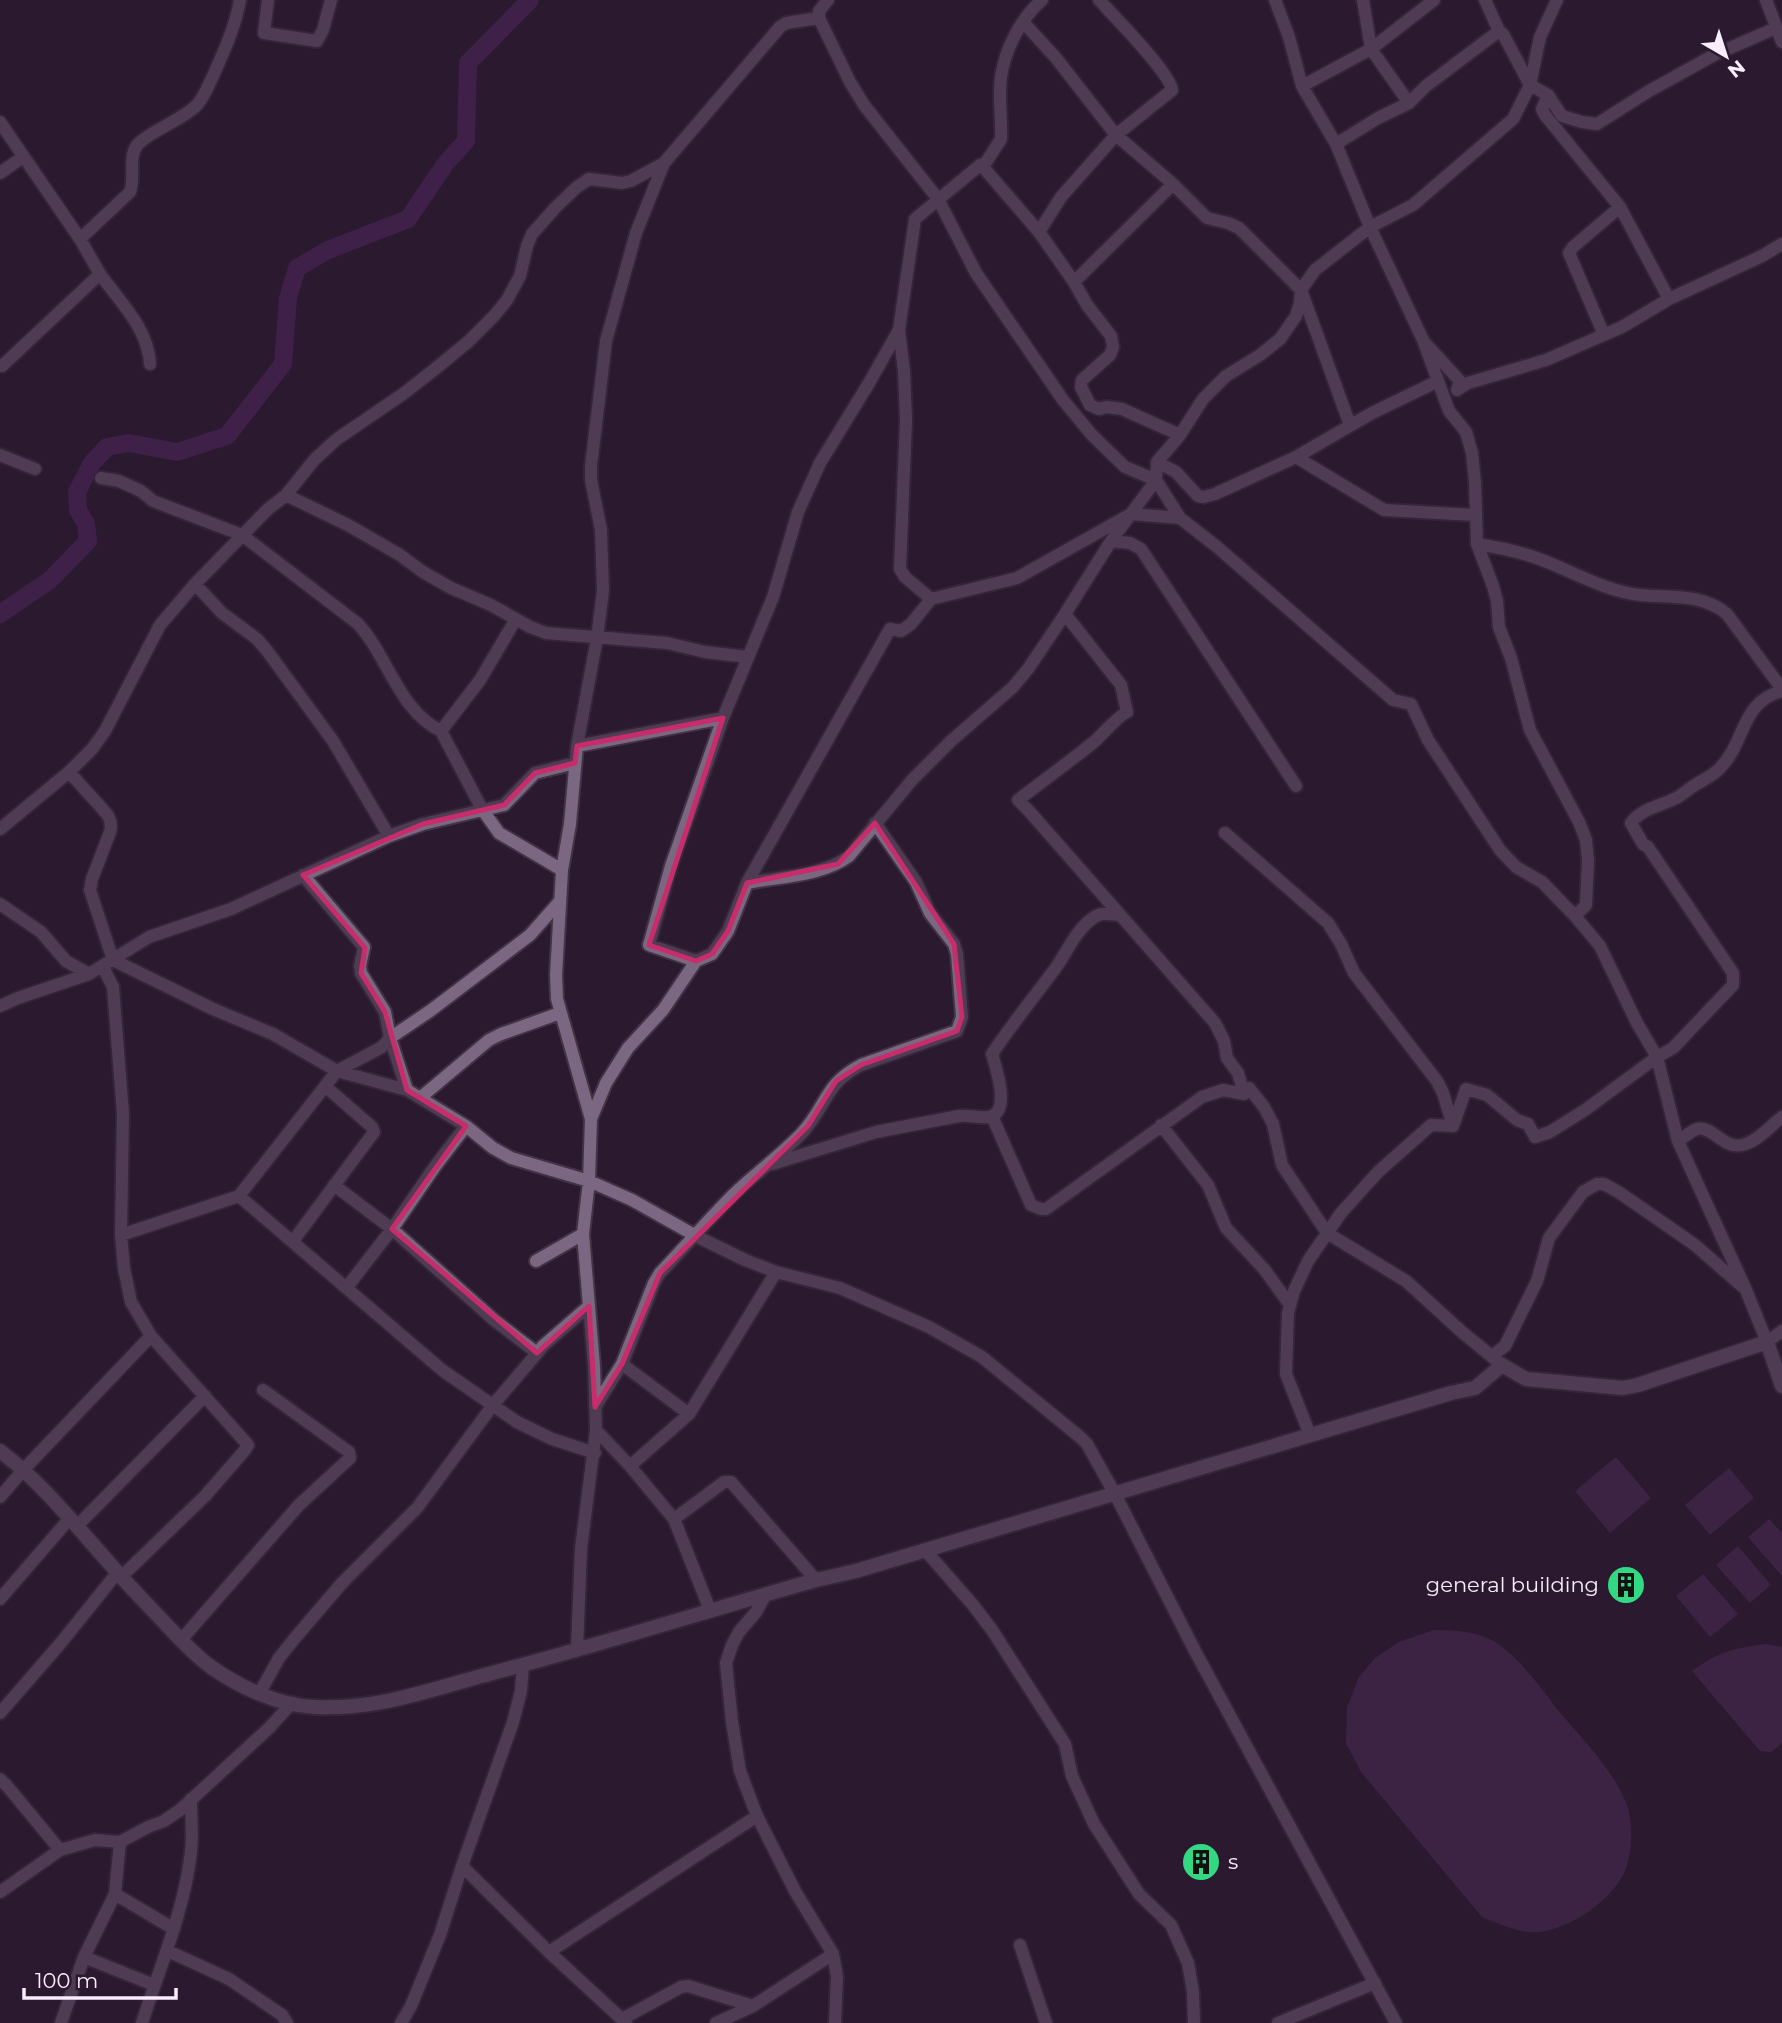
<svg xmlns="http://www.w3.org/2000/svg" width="1782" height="2023" font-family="Montserrat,sans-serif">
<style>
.green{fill:#52305c}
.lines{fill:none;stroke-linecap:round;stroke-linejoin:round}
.river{stroke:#5a2868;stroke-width:18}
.minor-casing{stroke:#413345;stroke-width:16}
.tertiary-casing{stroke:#413345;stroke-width:18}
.minor{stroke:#7c6782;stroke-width:12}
.tertiary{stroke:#7c6782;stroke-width:14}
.marked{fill:none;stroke:#c82d6b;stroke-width:5;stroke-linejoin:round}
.labels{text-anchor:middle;stroke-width:5;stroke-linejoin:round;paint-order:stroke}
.poi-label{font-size:21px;fill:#f9edfc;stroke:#2a192f;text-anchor:end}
</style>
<rect width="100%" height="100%" fill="#2a192f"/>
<!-- green -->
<path class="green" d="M1616 1457 1651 1498 1610 1533 1575 1491Z
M1729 1468 1754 1498 1710 1535 1685 1505Z
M1769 1519 1782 1533V1576L1748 1537Z
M1738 1546 1771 1585 1750 1603 1716 1565Z
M1703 1574 1738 1614 1710 1637 1676 1596Z
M1434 1630C1453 1630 1470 1631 1487 1638 1514 1649 1540 1687 1558 1710 1581 1738 1610 1766 1625 1800 1634 1820 1633 1853 1624 1873 1617 1888 1601 1903 1588 1912 1577 1920 1553 1931 1539 1932 1520 1934 1499 1924 1482 1917L1361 1772 1346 1743 1347 1707 1359 1677 1375 1658 1399 1642Z
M1766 1644 1782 1647V1743L1771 1752 1760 1751 1692 1671C1719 1652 1733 1648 1766 1644Z"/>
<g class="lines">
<!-- river -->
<path class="river" d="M0 614 50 580 88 541 86 524 78 510 77 492 92 463 107 447 129 443 177 452 227 436 283 364 288 298 297 268 328 250 408 219 446 163 466 141 468 63 530 0"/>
<defs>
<path id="minor" d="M268 0 264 33 317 41 323 30 331 0
M828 0 819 11V18L850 82 864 105 938 199 976 273 1063 400 1092 435 1125 467 1156 480 1180 518 1216 546 1393 700 1411 704 1428 740 1500 850 1516 867 1542 882 1575 916 1600 946 1637 1023 1657 1057 1678 1141 1746 1290 1767 1342 1782 1331
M1275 0 1289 37 1302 86 1336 144 1370 227 1423 340 1449 411 1466 432 1472 453 1475 482 1477 544 1493 586 1497 601 1499 627 1511 658 1530 730 1579 822 1586 840 1588 860 1586 905 1575 916
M1363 0 1371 49 1409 103
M1485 0 1499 31 1503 34 1530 85 1548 95 1562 116 1582 122 1597 124 1649 91 1716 54 1776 28
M1766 0 1782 42
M1302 86 1371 49 1434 0
M1548 95 1542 109 1545 115 1620 207 1669 299
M0 122 80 239 100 274 2 366
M1336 144 1378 118 1409 103 1426 86 1499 31
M983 167 1039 232 1074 282 1087 305 1111 336 1113 347 1110 355 1082 380 1081 387 1090 405 1099 409 1106 407 1122 409 1180 435
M0 173 23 157
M1039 232 1061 197 1116 135 1172 90C1170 73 1114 16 1099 0
M80 239 130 192C136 177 127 157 138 144 152 130 182 120 197 105 204 97 208 86 213 76 224 51 235 28 240 0
M100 274C120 302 148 328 150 364
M1074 282 1173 184
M1604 335 1569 253 1573 247 1620 207
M1426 344 1460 381 1457 390
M1457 390 1468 383 1546 360 1622 327 1669 299 1762 256 1782 244
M1350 425 1301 290 1315 270 1370 227 1413 205 1513 119 1530 85 1540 37 1557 0
M0 455 35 469
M1296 457 1384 510 1475 515
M1157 462 1176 472 1198 496 1203 497 1215 494 1296 457 1372 413 1436 382
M101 478 119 481 141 491 153 501 242 535 357 623C388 655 398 710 441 731L482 809 499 833 562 870
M286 495 348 525 400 555 423 572 451 588 491 605 530 627 546 633 667 643 705 652 748 657
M1111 541 1130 543 1141 549 1296 786
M1477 544C1496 547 1516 551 1534 557 1569 569 1603 591 1640 595 1671 598 1702 593 1727 614L1782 689
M195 584 222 613 257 639 268 652 333 741 389 836
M931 599 905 577 900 569 906 420 904 371 899 330 915 219 980 165 983 167 1001 139C1002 118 998 97 1001 77 1005 49 1021 18 1042 0
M1065 614 1121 685 1127 712C1119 715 1102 735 1094 742 1069 762 1043 781 1018 800L1029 811 1215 1023 1224 1041 1227 1058 1238 1073 1244 1094 1249 1088 1264 1107 1273 1124 1282 1165 1327 1233 1406 1281 1462 1332 1502 1365
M441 731 480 680 516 619
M577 746 723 718
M69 772 107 814C111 820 112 825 110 832L92 879 90 890 113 960 213 1009 273 1034 337 1071 407 1090 466 1126 493 1148 511 1158 589 1181 632 1200 696 1236 745 1260 776 1272 840 1288 929 1327 982 1357 1080 1437 1087 1444 1115 1494 1195 1651 1396 2023
M0 829 69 772 92 749 105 731 160 625 195 584 267 510 286 495 315 459 337 439 403 394 435 369 469 341 494 316 507 300 520 276 527 246 532 234 555 208 577 187 589 179 622 183 631 181 664 163 780 27 786 23 819 18
M1225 833 1328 923 1341 944 1354 973 1437 1081 1443 1093 1453 1126
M303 875 364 947 360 966 361 973 385 1012 390 1038 407 1090
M747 883C778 877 823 876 849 856L912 780 951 741 1013 687 1028 669 1065 614 1111 541 1156 480 1157 462 1180 435 1203 399 1226 376 1260 355 1280 339 1296 316 1300 303 1301 290 1239 228 1228 223 1207 218 1173 184 1116 135 1056 58 1024 23
M0 904 41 932 66 961 89 974
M696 961 649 945 671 866 723 718 773 597 798 512 820 463 869 383 899 330
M0 1006 18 998 89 974 149 937 231 909 389 836 423 824 504 805 535 773 575 763
M420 1098 489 1040 501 1034 560 1013
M992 1116 1031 1205 1041 1209H1046L1202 1097 1223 1090 1244 1094
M591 1119 606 1083 628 1048 663 1010 696 961 712 954 728 931 747 883 890 629 901 631 911 624 931 599 1017 578 1131 514 1180 518
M1161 1125 1208 1185 1226 1228 1264 1269 1290 1305
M1678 1141C1684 1137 1691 1131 1697 1129 1712 1125 1723 1149 1742 1145 1757 1142 1770 1126 1782 1117
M772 1164 876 1132 959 1116C969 1115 978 1118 988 1117 1012 1114 996 1068 992 1054 1012 1024 1035 996 1057 966 1068 950 1076 930 1093 918 1101 912 1108 914 1118 915
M334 1185 392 1229 494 1320 537 1353
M239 1196 442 1370 517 1422 552 1439 595 1453
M121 1235 239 1196 337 1071 382 1047 390 1038 430 1011 530 935 560 901
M293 1241 374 1132 372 1127 325 1086
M536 1261 583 1234
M347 1287 392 1229 436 1165 466 1126
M1492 1356 1505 1346 1537 1281 1549 1238 1583 1192 1597 1184H1604L1620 1193 1695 1245 1743 1287
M622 1364 689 1414
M595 1407 622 1364 654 1283 660 1273C685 1247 708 1220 734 1194 756 1173 781 1155 802 1133 827 1106 824 1084 861 1065L957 1031 962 1017 957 954 954 944 930 913 916 882 875 823
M596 1430 630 1466 674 1519 710 1610
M1310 1435 1286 1374 1288 1313 1294 1291 1308 1261 1341 1213 1378 1172 1431 1125 1453 1126 1466 1089 1487 1095 1517 1120 1528 1124 1535 1137 1550 1132 1585 1110 1657 1057 1673 1048 1733 985V973L1648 847 1643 844 1631 823C1641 809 1660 806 1674 799 1681 796 1686 791 1692 787 1702 780 1711 777 1719 769 1746 743 1740 702 1782 691
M630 1466 689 1414 776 1272
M0 1497 24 1469 151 1336 131 1302 124 1268 121 1235 123 1114 113 987 103 967
M674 1519 724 1482H731L816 1580
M77 1526 205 1396
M925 1550 973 1605 992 1630 1065 1744 1072 1776 1094 1824 1139 1894 1171 1925 1188 1963 1193 1992 1194 2023
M121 1577 205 1496 245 1450 248 1445 151 1336
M766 1594 756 1612 739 1632 732 1645 726 1663 732 1722 740 1771 757 1816 795 1891 833 1954 837 1976 835 2023
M0 1599 70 1518
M181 1640 299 1505 350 1458 349 1452 263 1390
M577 1649 581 1549 596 1430 594 1366 583 1234 589 1181 591 1119 557 999 556 975 562 870 570 824 577 746 597 638 603 591 601 530 591 480V466L606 341 636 233 664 163
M259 1694 279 1658 295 1638 342 1583 417 1508 493 1405 544 1345 589 1306
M0 1713 60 1644 117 1573
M0 1779 8 1787 60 1850
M462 1866 549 1952 626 2023
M0 1892 60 1850 95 1840 120 1842 148 1827 164 1821 180 1810 269 1728 291 1704
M115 1894 174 1929
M1020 1945 1046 2023
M168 1951 229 1979 282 2015 287 2023
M549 1952 757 1816
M84 1957 154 1985
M622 2019 681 1987 688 1986 753 2006
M61 2023 84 1957 115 1894 120 1842
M142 2023C160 1966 184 1912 191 1852 193 1835 191 1816 191 1799
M401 2023 411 2006 440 1935 462 1866 513 1722 521 1691 523 1665
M716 2023 753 2006 833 1954
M1278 2023 1375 1983"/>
<path id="tertiary" d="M0 1451C45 1485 80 1531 118 1573 132 1589 147 1604 161 1619 177 1636 193 1654 211 1667 241 1688 278 1705 314 1707 376 1710 426 1691 485 1675 596 1646 706 1611 816 1580L856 1571 1451 1393 1475 1388 1502 1365 1526 1379 1623 1388 1638 1385 1767 1342 1782 1386"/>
</defs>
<!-- minor casing -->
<use href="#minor" class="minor-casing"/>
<!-- tertiary casing -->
<use href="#tertiary" class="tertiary-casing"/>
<!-- minor -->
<use href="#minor" class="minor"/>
<!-- tertiary -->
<use href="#tertiary" class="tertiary"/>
</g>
<!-- marked area -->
<path d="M0 0H1782V2023H0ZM723 718 649 945 696 961 712 954 728 931 747 883 838 864 875 823 954 944 962 1017 957 1031 861 1065 836 1081 808 1126 660 1273 622 1364 595 1407 589 1306 537 1353 392 1229 466 1126 407 1090 385 1012 361 973 365 948 303 875 423 824 504 805 535 773 575 763 577 746Z" fill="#2a192f" fill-opacity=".55" fill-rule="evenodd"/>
<path class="marked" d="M723 718 649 945 696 961 712 954 728 931 747 883 838 864 875 823 954 944 962 1017 957 1031 861 1065 836 1081 808 1126 660 1273 622 1364 595 1407 589 1306 537 1353 392 1229 466 1126 407 1090 385 1012 361 973 365 948 303 875 423 824 504 805 535 773 575 763 577 746Z"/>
<!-- icons -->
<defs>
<symbol id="building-disc" viewBox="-11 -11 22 22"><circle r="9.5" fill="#33d882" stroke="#2a192f"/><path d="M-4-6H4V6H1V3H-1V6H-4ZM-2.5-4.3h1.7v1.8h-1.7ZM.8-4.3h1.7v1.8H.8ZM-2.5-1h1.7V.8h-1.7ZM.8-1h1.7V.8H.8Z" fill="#111"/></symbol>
</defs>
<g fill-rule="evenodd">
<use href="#building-disc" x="1604" y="1563" width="44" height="44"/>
<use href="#building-disc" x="1179" y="1840" width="44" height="44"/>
</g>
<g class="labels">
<!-- poi labels -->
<g class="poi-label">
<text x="1599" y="1592">general building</text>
<text x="1228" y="1869" text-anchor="start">s</text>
</g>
</g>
<!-- north arrow -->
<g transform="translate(1726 56) rotate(141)" stroke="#2a192f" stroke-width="5" paint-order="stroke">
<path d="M0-5L12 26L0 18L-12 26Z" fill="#f9edfc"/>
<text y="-10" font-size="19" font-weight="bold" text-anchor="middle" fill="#f9edfc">N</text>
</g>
<!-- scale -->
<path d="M24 1988v10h152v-10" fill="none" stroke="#f9edfc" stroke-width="3.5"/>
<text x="35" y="1988" font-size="21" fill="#f9edfc" stroke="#2a192f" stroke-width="5" paint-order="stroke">100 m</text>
</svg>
